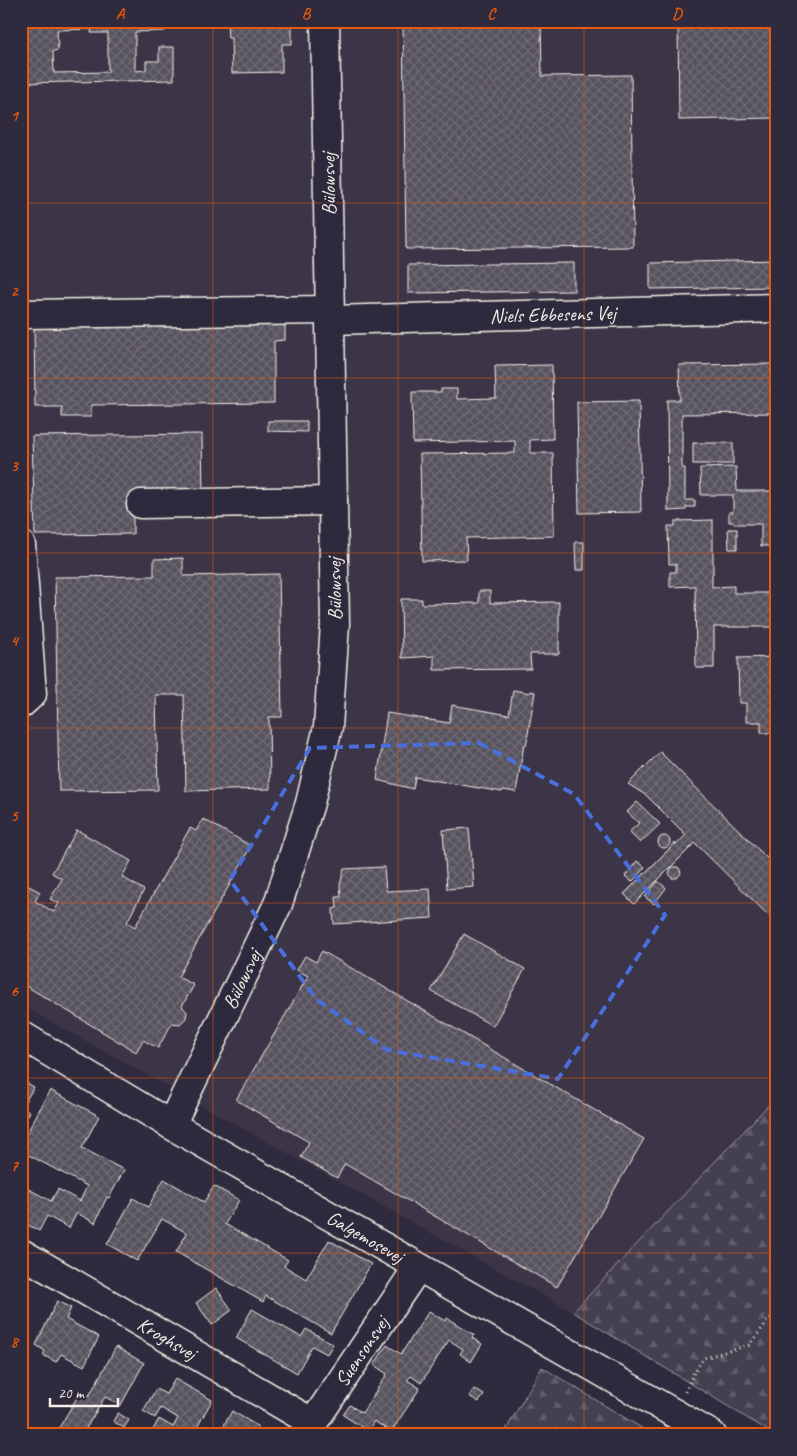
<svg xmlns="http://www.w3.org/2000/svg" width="797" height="1456" font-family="Caveat,sans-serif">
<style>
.built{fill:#3b3647}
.forest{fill:url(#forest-firs);stroke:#9c989c}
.building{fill:url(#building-cross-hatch);stroke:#f4f1e8;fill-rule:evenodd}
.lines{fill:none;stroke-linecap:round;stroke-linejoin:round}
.minor-casing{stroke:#f4f1e8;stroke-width:31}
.path{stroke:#f4f1e8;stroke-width:3;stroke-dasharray:1 4;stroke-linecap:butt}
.minor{stroke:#2f2a3d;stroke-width:28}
.marked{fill:none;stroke:#486fdb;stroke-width:4;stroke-dasharray:10 6;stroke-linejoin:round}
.grid{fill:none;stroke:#e8590c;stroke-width:1;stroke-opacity:0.55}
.labels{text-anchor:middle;stroke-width:4;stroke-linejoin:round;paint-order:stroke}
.street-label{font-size:20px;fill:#f4f1e8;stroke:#2f2a3d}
.neatline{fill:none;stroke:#e8590c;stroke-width:2}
.grid-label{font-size:16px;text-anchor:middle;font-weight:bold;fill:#e8590c}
</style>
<defs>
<pattern id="forest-firs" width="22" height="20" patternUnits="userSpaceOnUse" patternTransform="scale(1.25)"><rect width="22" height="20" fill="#454050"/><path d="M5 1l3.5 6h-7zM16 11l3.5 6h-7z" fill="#605c69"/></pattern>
<pattern id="building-cross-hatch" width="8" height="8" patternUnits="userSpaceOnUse" patternTransform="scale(1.25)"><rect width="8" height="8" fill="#56525f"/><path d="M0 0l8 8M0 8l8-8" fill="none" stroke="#6f6b76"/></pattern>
</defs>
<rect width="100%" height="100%" fill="#2f2a3d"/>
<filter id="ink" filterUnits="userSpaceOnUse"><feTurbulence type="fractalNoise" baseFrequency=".02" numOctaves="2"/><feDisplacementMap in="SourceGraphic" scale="10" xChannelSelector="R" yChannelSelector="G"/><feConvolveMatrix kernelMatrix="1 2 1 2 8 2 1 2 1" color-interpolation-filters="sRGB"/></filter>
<g filter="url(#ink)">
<!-- built -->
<path class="built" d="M21 21H776V1097L573 1312 21 1005Z"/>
<!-- forest -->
<path class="forest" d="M776 1097V1435H775L573 1312Z
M542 1367 653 1435H503Z"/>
<!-- building -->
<path class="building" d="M21 21H165V31L135 32V71L146 70V61H159V47H174V80L21 83ZM92 29 91 33H108V72L54 73 53 51 58 50 57 30Z
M230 21 292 23V44H282V72L232 73 231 38H228L227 23H230Z
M403 21H541L542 76 631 75 633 247 406 249Z
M678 21H776V118L679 120Z
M776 260V287L650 289V263Z
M574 263V291L408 293V265Z
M285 319V340L274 341V403L91 405V417H62V407H35L34 322Z
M776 364V413L682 414V468H685V500H695V507H686V510L668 511 667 400H680L679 365Z
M552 365 553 439 530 440V453H553L554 536 466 538 467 560 422 561 420 454 515 453V441L413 443 412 392H441V389H457V399L496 398 495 366Z
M639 401 641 512 579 513 577 402Z
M268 421H307V432L268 431Z
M202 434 203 495 133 496V534L35 535 32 436Z
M693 443H733V464H693Z
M736 467 737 491H776V546H761V524H734V522H729V512H733V495H701L700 468Z
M713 520V574H712V587L734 586V593H772V586H776V627H714V668H696L695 586 670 587V572H676V564H669L668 526H675V521Z
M728 529H737V549H729Z
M575 542H584V570H576Z
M183 558V576L279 574 282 717H269L270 789 186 791 184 695H156L158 790 59 791 55 577 154 576V559Z
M479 591H490V603L559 602V654H530L531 669 434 670V656L402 658 401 599H422V604L479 603Z
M776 657V733H761V722H746V703H739L738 658Z
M513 690 530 693V691L535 692 526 746 524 745 516 792 503 790 502 792 415 777 413 789 377 780 387 713 449 723 452 705 509 715Z
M660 752 776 867V923L695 843 634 904 624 894 675 843 676 845 686 835 647 796 628 784Z
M637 802 660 824 640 843 629 832 639 823 627 812Z
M203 819 251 846 178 977 194 985 182 1006 187 1012 186 1018 180 1024 172 1023 158 1048 143 1040 136 1052 21 983V882L40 892 35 901 54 912 59 903 50 899 62 879 52 873 77 830 131 861 122 877 144 890 127 922 135 927 190 828 196 831Z
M469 828 474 887 447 889 443 830Z
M658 842a6 6 0 1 1 12 0a6 6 0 1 1-12 0Z
M637 861 645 867 632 882 625 876Z
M384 867 386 891 430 889 432 918 334 924 333 909 337 908 336 897H341L340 885 344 869Z
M672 867H678L680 870 681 873 677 878H672L669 873Z
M658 881 666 888 654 904 645 897Z
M464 934 525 969 493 1026 431 991Z
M322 951 644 1139 557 1287 345 1164 337 1178 301 1157 309 1142 236 1100 308 976 297 970 305 956 316 962Z
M21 1080 34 1087 21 1108Z
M50 1090 99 1116 82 1148 124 1170 109 1198 107 1197 95 1223 77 1213 69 1228 47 1216 39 1231 21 1221V1185L51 1201 58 1189 80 1201 87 1186 21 1151V1144Z
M23 1107 30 1112 21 1127V1110Z
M164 1179 204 1202 214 1186 239 1200 225 1224 288 1260 284 1266 306 1279 329 1240 371 1264 331 1333 266 1296 263 1302 176 1252 187 1233 162 1219 137 1261 107 1244 133 1198 148 1207Z
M216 1288 232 1310 212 1325 196 1303Z
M57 1301 71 1308 66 1319 99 1337 84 1366 61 1354 56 1362 43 1355 45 1351 36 1345Z
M252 1309 301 1337 306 1329 333 1344 327 1354 312 1346 297 1373 236 1338Z
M429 1311 445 1321 447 1318 474 1335 472 1338 482 1344 471 1362 460 1354 463 1349 449 1340 421 1383 411 1376 407 1380 420 1388 391 1432 374 1421 368 1431 343 1415 350 1405 362 1413 387 1374 374 1365 387 1345 401 1354Z
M116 1347 144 1363 121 1405 105 1397 82 1435H63L57 1431 81 1391 89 1396Z
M175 1379 212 1400 193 1435H150L159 1419 173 1427 178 1418 161 1408 155 1418 143 1411 156 1389 166 1394Z
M474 1389 484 1395 479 1402 469 1396Z
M232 1411 259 1427 254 1435H218Z
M118 1413 129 1420 124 1428 113 1421Z
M353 1427 366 1435H347Z"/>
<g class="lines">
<defs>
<g id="minor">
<path d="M21 314 330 310"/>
<path id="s1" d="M331 320 776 308"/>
<path d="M141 504 333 501"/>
<path d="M21 545 32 694 21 704"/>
<path id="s2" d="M21 1035 171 1125 712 1435"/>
<path id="s3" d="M171 1125 278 904 310 803 328 727 335 624 325 21"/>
<path id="s4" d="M21 1253 313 1423"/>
<path id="s5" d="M305 1435 418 1267"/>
</g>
</defs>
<!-- minor casing -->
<use href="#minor" class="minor-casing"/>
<!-- path -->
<path class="path" d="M685 1392 694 1372 704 1358 749 1345 776 1311"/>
<!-- minor -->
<use href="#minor" class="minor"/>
</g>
</g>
<!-- marked area -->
<path class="marked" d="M479 743 574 794 665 915 558 1079 387 1050 316 999 230 880 310 748Z"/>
<!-- grid -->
<path class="grid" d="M213 21V1435M398 21V1435M584 21V1435M21 203H776M21 378H776M21 553H776M21 728H776M21 903H776M21 1078H776M21 1253H776"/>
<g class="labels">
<!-- street labels -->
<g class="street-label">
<text transform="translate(328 184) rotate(-91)" y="7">Bülowsvej</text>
<text dy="7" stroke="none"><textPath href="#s1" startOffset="222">Niels Ebbesens Vej</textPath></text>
<text transform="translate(334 589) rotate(-91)" y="7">Bülowsvej</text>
<text dy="7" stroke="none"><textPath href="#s3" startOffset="162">Bülowsvej</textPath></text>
<text dy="7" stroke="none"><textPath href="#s2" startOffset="399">Galgemosevej</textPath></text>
<text dy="7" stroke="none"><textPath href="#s4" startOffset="169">Kroghsvej</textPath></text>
<text dy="7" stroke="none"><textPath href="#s5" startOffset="101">Suensonsvej</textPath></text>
</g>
</g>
<!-- margin -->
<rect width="797" height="1456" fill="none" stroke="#2f2a3d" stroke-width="55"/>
<!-- scale -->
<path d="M50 1398v8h68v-8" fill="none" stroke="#f4f1e8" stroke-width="2.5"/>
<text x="58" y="1398" font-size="15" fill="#f4f1e8" stroke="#2f2a3d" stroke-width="4" paint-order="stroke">20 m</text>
<rect x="28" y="28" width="742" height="1400" class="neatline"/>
<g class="grid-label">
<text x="120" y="19">A</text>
<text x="306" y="19">B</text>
<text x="491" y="19">C</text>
<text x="677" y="19">D</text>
<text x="14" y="121">1</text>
<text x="14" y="296">2</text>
<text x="14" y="471">3</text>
<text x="14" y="646">4</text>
<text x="14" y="821">5</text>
<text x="14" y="996">6</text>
<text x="14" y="1171">7</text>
<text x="14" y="1347">8</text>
</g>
</svg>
